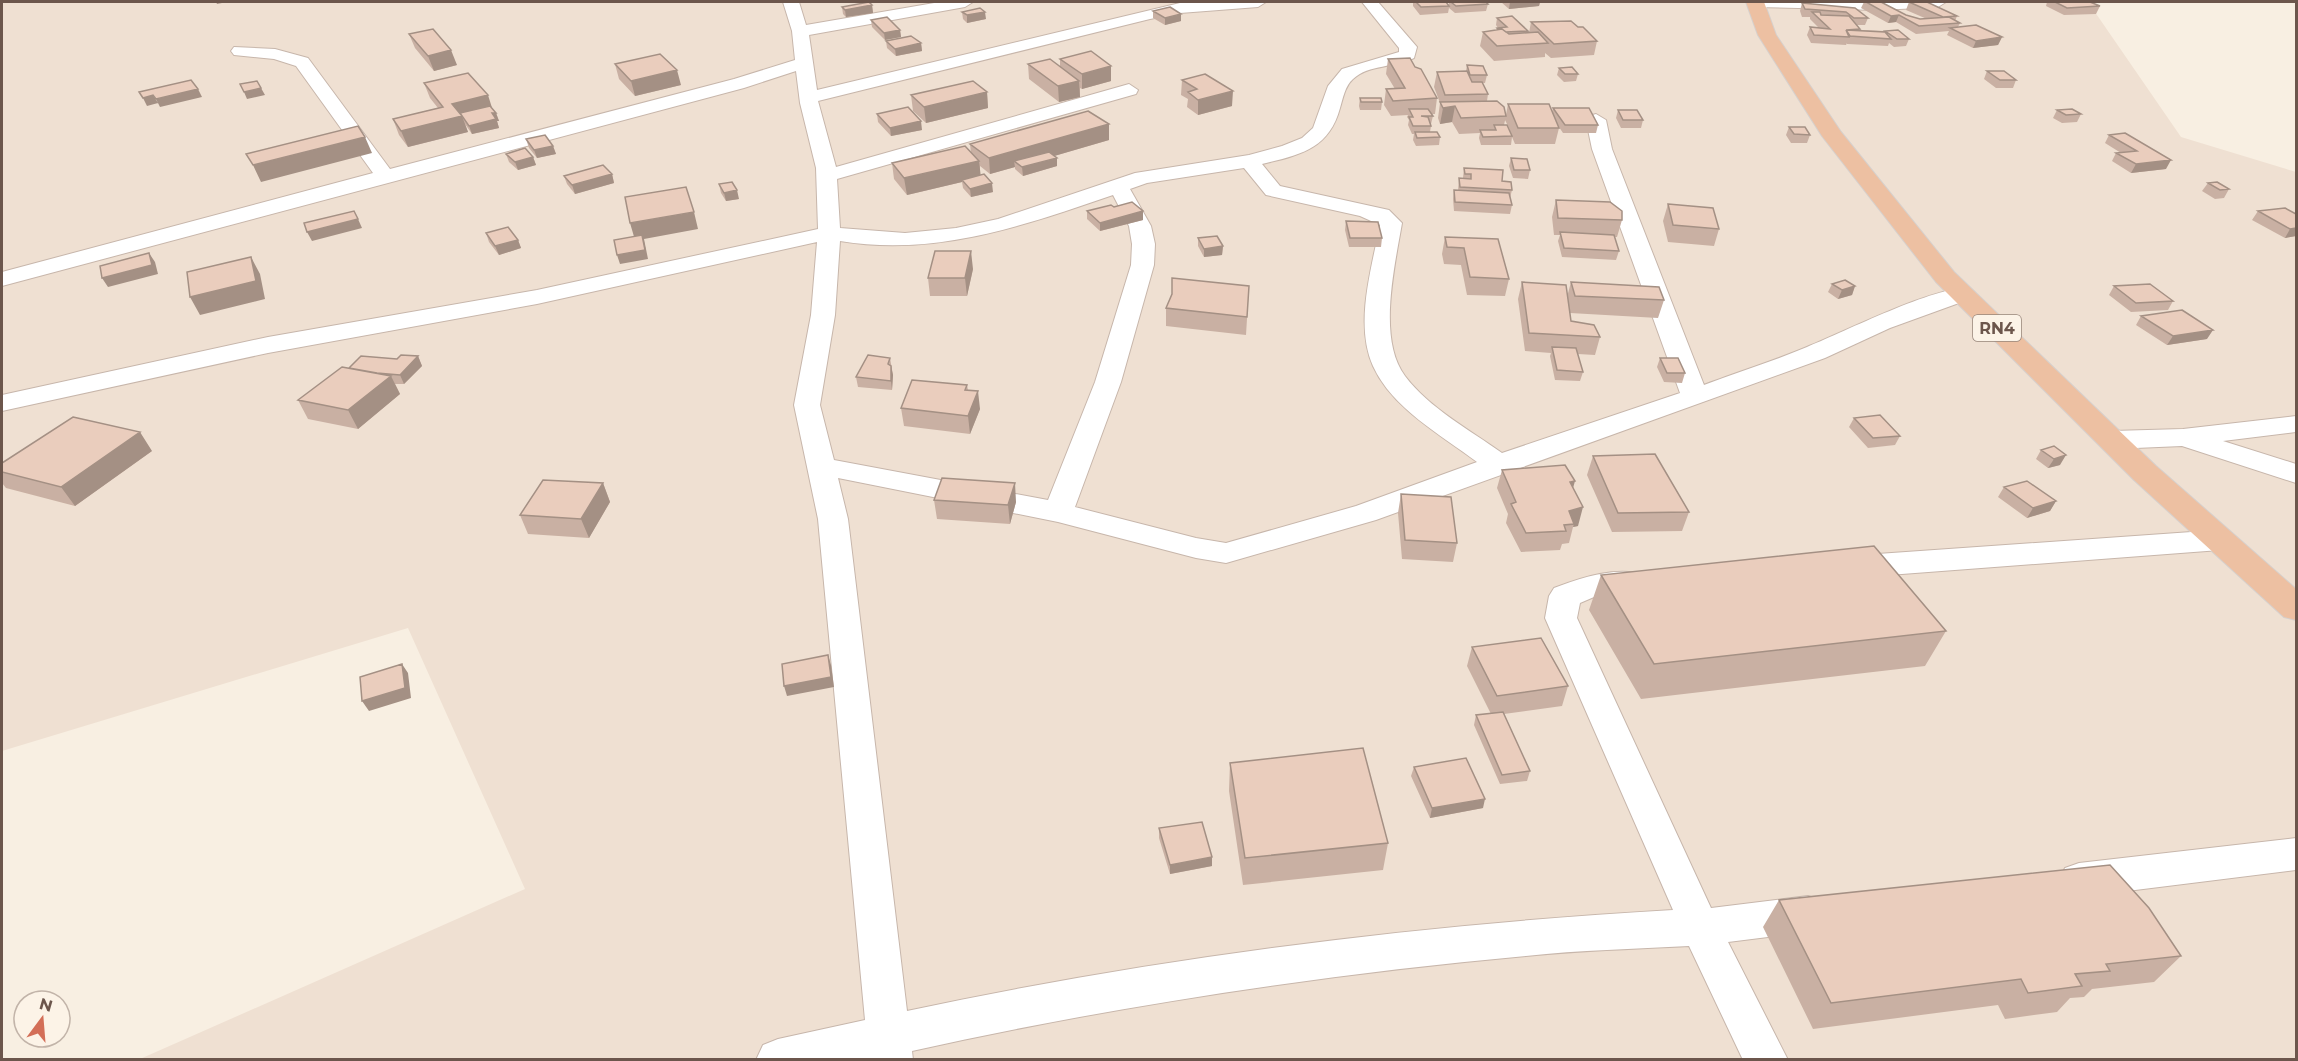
<svg xmlns="http://www.w3.org/2000/svg" width="2298" height="1061" font-family="Montserrat,sans-serif">
<style>
.residential{fill:#efe0d2}
.lines{fill:none;stroke-linecap:round;stroke-linejoin:round}
.minor-casing{stroke:#c7b6ab;stroke-width:2}
.trunk-casing{stroke:#d6d0cd;stroke-width:2}
.minor{fill:#fff;fill-rule:evenodd}
.trunk{fill:#edc0a2;fill-rule:evenodd}
.wall{fill:#c9b0a3}
.shaded-wall{fill:#a49084}
.building{fill:#eacdbd;stroke:#a49084;stroke-width:1.5}
.labels{text-anchor:middle;stroke-width:4.5;stroke-linejoin:round;paint-order:stroke}
.shield{fill:#fcf3e7;stroke:#97857a;stroke-width:1.5}
.shield-label{font-size:16px;font-weight:bold;fill:#6c564c}
</style>
<rect width="100%" height="100%" fill="#f8efe2"/>
<!-- residential -->
<path class="residential" d="M2 2H2088L2181 137 2296 172V1059H140L525 889 408 628 2 751Z"/>
<g class="lines">
<defs>
<path id="minor" d="M783 2H799L806 25 940 2H973L965 7 809 35 817 90 1180 3 1266 2 1258 7 1180 13 1150 19 818 101 836 167 1122 86 1129 84 1138 90 1136 94 837 179 840 228 905 233 956 228 998 219 1135 173 1249 155 1282 146 1302 138 1313 128 1328 86 1342 69 1399 52V48L1362 2H1378L1417 47 1414 58C1395 68 1369 64 1353 79 1345 86 1343 98 1340 108 1329 149 1300 155 1262 164L1280 186 1389 210 1402 223C1395 265 1377 339 1405 376 1429 408 1470 430 1502 453L1680 393 1592 149 1586 120 1589 116 1596 114 1606 120 1612 149 1704 385C1738 372 1774 361 1807 347 1838 335 1943 282 1970 289L1974 294 1970 299 1890 328 1825 358 1376 520 1226 563 1196 558 1058 522 838 478 848 519 907 1011C1159 957 1415 925 1673 910L1545 618 1549 596 1554 588C1583 577 1616 566 1647 575L1652 583 1647 591 1594 597 1580 603 1577 618 1711 908 1808 896 1822 901 1828 914 1822 927 1808 932 1728 942 1788 1060H1743L1689 946C1634 949 1580 950 1526 956 1319 975 1114 1006 912 1051L913 1060H756L763 1045 778 1039 865 1020 818 519 794 405 811 315 817 242 537 304 268 353 2 411V395L268 337 537 290 818 229 816 168 800 103 796 71 744 88 2 286V272L373 173 296 66 274 59 234 55 231 51 234 47 275 49 308 58 390 169 734 79 795 60 792 31ZM1244 168 1266 195 1360 216 1380 225C1372 267 1354 324 1373 366 1392 408 1441 435 1477 462L1356 506 1226 543 1196 538 1075 507 1121 382 1154 265 1155 244 1151 226 1130 189 1147 183ZM1113 195 1129 226 1132 244 1131 265 1095 382 1048 500 834 460 820 405 835 315 840 241C935 257 1023 226 1113 195Z
M1747 2H1946L1938 7 1880 10 1755 7Z
M2296 416V432L2223 441 2296 464V483L2182 446 2112 449 2102 446 2098 440 2102 434 2112 431 2183 429Z
M2220 530 2231 533 2235 540 2231 547 2220 550 1849 578 1838 575 1834 567 1838 559 1849 556Z
M2296 838V870L2079 897 2065 892 2059 880 2065 868 2079 863Z"/>
<path id="trunk" d="M1746 2H1764L1776 35 1841 132 1954 272 2156 466 2296 589V620L2284 617 2134 480 1936 282 1822 136 1758 35Z"/>
</defs>
<!-- minor casing -->
<use href="#minor" class="minor-casing"/>
<!-- trunk casing -->
<use href="#trunk" class="trunk-casing"/>
<!-- minor -->
<use href="#minor" class="minor"/>
<!-- trunk -->
<use href="#trunk" class="trunk"/>
</g>
<!-- wall -->
<path class="wall" d="M1413 2H1446L1449 5V2H1486L1488 4 1486 11 1455 13 1449 8 1448 13 1420 15 1413 6Z
M1501 2H1548H1540L1539 6 1509 9Z
M1572 2H1598L1573 3Z
M1864 2H1881L1906 15 1920 19H1927L1906 10 1909 2 1957 16 1955 21 1960 23 1958 27 2002 37 1998 45 1973 48 1947 35 1949 31 1916 34 1896 22 1888 23 1861 8Z
M2047 2H2090L2100 6 2096 14 2064 15 2046 6Z
M1802 3 1855 8 1868 18 1865 25H1857L1860 29 1859 30 1885 31 1909 39 1906 46 1894 47 1889 43 1888 46 1847 44V43L1846 45 1811 43 1807 35 1810 27 1819 28 1810 19V17H1802L1800 11Z
M872 5 873 13 846 17 843 14 842 7Z
M1153 11 1181 21 1165 25 1153 18Z
M962 12 986 19 967 23 963 19Z
M1497 18 1528 31V33H1529L1531 22 1578 27 1597 41 1594 55 1551 58 1545 53V57L1494 61 1480 46 1483 32 1496 30 1497 28H1498L1496 25Z
M871 20 900 30 901 37 885 40 872 27Z
M409 34 457 65 434 71 415 48Z
M886 41 921 43 922 51 896 56 887 48Z
M1060 59 1111 81 1082 89 1080 88V97L1059 102 1029 79 1028 64 1060 67Z
M1388 59 1415 67 1437 98 1435 114H1432L1433 116 1431 124V126L1430 132 1440 137 1439 145 1416 146 1413 140 1414 134H1412L1408 125 1409 120 1407 117 1408 115 1391 116 1384 105 1386 89H1395L1386 74Z
M615 64 681 85 635 96 619 79Z
M1467 65 1487 75 1485 83H1482L1488 94 1487 101 1506 116 1504 125 1510 130 1505 120 1508 104 1552 112 1553 108 1598 125 1596 133H1563L1557 124 1559 128 1555 144H1515L1512 137 1511 145H1481L1479 138 1480 133 1459 134 1452 122 1440 124 1438 118 1440 103 1434 87 1437 72 1466 71Z
M1559 68 1578 74 1576 81 1564 82 1557 75Z
M1987 71 2016 80 2013 88H1996L1984 79Z
M1182 80 1232 106 1198 115 1187 107 1188 99 1181 95Z
M424 83 492 108 496 113 499 121H497L499 128 472 134 465 124 468 132 408 147 399 135 393 119 438 108 430 98Z
M987 92 988 108 926 123 913 111 911 95Z
M1360 98 1382 102 1381 110H1360L1359 106Z
M1618 110 1643 120 1641 128H1621L1616 118Z
M2057 110 2081 114 2077 122 2062 123 2053 118Z
M877 114 922 130 891 136 878 122Z
M1109 124V140L1054 156 1057 166 1023 176 1015 169V167L990 174 980 166V175L993 192 971 197 963 188 962 182 907 195 894 179 892 163 971 153 970 144Z
M1789 127 1810 135 1807 143H1791L1786 135Z
M2125 133 2166 169 2131 173 2112 161 2116 153H2121L2105 143 2109 135Z
M526 139 553 146 556 154 537 158 529 148Z
M506 154 533 157 536 165 518 170 509 162Z
M1511 158 1530 170 1528 179 1513 178 1509 166Z
M1464 168 1502 181 1512 190 1510 198 1512 205 1510 214 1454 211 1453 199 1454 190 1458 191 1459 178H1463Z
M612 174 614 183 575 194 567 184 564 176Z
M2208 183 2229 189 2224 198 2215 199 2202 191Z
M719 184 739 199 726 201 721 193Z
M1556 200 1622 220 1617 237H1614L1619 251 1616 260 1562 257 1558 241 1560 235H1554L1552 217Z
M1668 204 1719 229 1714 246 1668 242 1663 221Z
M1114 207 1143 211V220L1100 231 1087 219V211Z
M2285 208 2296 236 2285 238 2252 220 2258 211Z
M1346 221 1382 238 1381 247H1349L1345 230Z
M486 233 518 240 521 248 499 255 489 242Z
M1445 237 1498 239 1509 279 1505 296 1467 295 1461 265 1444 264 1442 254Z
M1198 238 1223 246 1222 255 1204 257 1198 246Z
M973 269 967 296H930L928 278Z
M1522 282 1567 297 1571 282 1664 300 1658 318 1570 313 1571 321 1600 337 1595 355 1578 354 1583 372 1580 381 1555 380 1550 356 1551 353 1525 351 1518 299Z
M1832 284 1855 286 1852 295 1838 299 1828 292Z
M1249 286 1246 335 1166 326V308L1172 294Z
M2114 286 2173 301 2168 310 2131 312 2109 295Z
M2141 316 2207 339 2167 345 2136 325Z
M418 356 422 366 404 384H395L400 394 358 429 308 419 298 400 349 368 397 359Z
M890 358 893 375 892 390 858 387 856 377Z
M1660 358 1685 373 1682 383 1664 382 1657 367Z
M967 385 968 390 980 409 970 434 904 426 901 408Z
M1854 418 1900 436 1895 445 1868 448 1849 427Z
M2054 446 2060 465 2048 468 2036 459 2041 450Z
M152 451 75 506 6 488 2 483V463Z
M1593 456 1689 512 1682 531 1612 532 1587 475Z
M1502 470 1573 488 1578 526 1573 527 1569 543 1562 544 1560 550 1521 552 1506 523 1508 514 1497 488Z
M603 483 610 502 589 538 528 534 520 515Z
M2004 487 2056 501 2050 511 2027 518 1998 497Z
M1401 494 1457 543 1453 562 1402 559 1398 513Z
M934 500 1016 502 1010 524 937 519Z
M1601 575 1946 631 1925 666 1641 699 1589 610Z
M1472 647 1568 686 1562 706 1504 714 1530 771 1527 781 1500 784 1474 725 1476 715 1491 714 1467 666Z
M1230 763 1388 843 1383 870 1243 885 1229 791Z
M1414 767 1483 808 1430 818 1411 776Z
M1159 828 1212 857V866L1170 874 1159 838Z
M1779 900 2181 956 2154 982 2092 989 2084 997 2070 998 2057 1012 2005 1019 1998 1005 1813 1029 1763 927Z"/>
<!-- shaded-wall -->
<path class="shaded-wall" d="M216 2H227L217 4Z
M1510 2H1540L1539 6 1509 9Z
M872 5 873 13 846 17 845 10Z
M985 12 986 19 967 23V15Z
M1181 14V21L1165 25V18Z
M1899 15 1896 22 1888 23 1891 16Z
M900 30 901 37 885 40 884 33Z
M2002 37 1998 45 1973 48 1976 41Z
M921 43 922 51 896 56 895 49Z
M451 50 457 65 434 71 428 56Z
M1111 66V81L1082 89V74Z
M677 70 681 85 635 96 631 81Z
M1079 81 1080 97 1059 102 1058 86Z
M261 88 265 95 247 99 244 92Z
M198 89 202 97 160 107 156 99Z
M1233 91 1232 106 1198 115V100Z
M987 92 988 108 926 123 924 107Z
M153 95 158 103 147 106 143 98Z
M488 95 493 111 462 116 468 132 408 147 401 131 452 104Z
M1455 106 1452 122 1440 124 1443 108Z
M492 113H496L499 121H497L499 128 472 134 469 126Z
M921 121 922 130 891 136 890 128Z
M1109 124V140L1020 166 1014 161 1015 167 990 174 989 158Z
M365 137 372 153 261 182 253 165Z
M553 146 556 154 537 158 534 150Z
M533 157 536 165 518 170 515 162Z
M1057 158V166L1023 176 1022 167Z
M2171 160 2166 169 2131 173 2136 164Z
M979 161 981 178 962 180V182L907 195 904 178Z
M612 174 614 183 575 194 572 185Z
M992 183 993 192 971 197 970 189Z
M737 190 739 199 726 201 724 193Z
M1143 211V220L1100 231V223Z
M694 212 698 229 644 239 648 259 620 264 617 255 635 240 630 223Z
M358 219 362 228 312 241 307 232Z
M2296 228V236L2285 238 2290 229Z
M518 240 521 248 499 255 495 246Z
M1223 246 1222 255 1204 257V249Z
M971 251 973 269 967 296 965 278Z
M149 253 155 262 158 274 108 287 102 278Z
M251 257 260 274 265 299 200 315 190 297Z
M1855 286 1852 295 1838 299 1842 290Z
M2213 330 2207 339 2167 345 2173 336Z
M418 356 422 366 404 384 400 375Z
M891 366 893 375 892 390 891 381Z
M391 376 400 394 358 429 348 410Z
M978 391 980 409 970 434 968 416Z
M140 432 152 451 75 506 61 487Z
M2066 455 2060 465 2048 468 2054 459Z
M1575 481 1570 499V482Z
M603 483 610 502 589 538 581 519Z
M1015 483 1016 502 1010 524 1008 505Z
M2056 501 2050 511 2027 518 2033 508Z
M1583 507 1578 526 1573 527 1574 524 1569 511Z
M828 655 831 665 834 687 787 696 784 686Z
M402 664 408 673 411 698 369 711 362 701Z
M1485 799 1483 808 1430 818 1432 808Z
M1212 857V866L1170 874V865Z"/>
<!-- building -->
<path class="building" d="M869 2 872 5 845 10 842 7Z
M1416 2H1446L1449 6 1421 7Z
M1451 2H1486L1488 4 1456 6Z
M1866 2H1881L1906 15 1920 19 1949 17 1960 23 1919 26 1899 15 1891 16Z
M1909 2H1927L1957 16 1943 17Z
M2055 2H2090L2100 6 2067 8Z
M1802 3 1855 8 1868 18H1854L1846 12 1805 9Z
M1170 7 1181 14 1165 18 1153 11Z
M980 8 985 12 967 15 962 12Z
M1812 12H1820L1821 15 1849 16 1860 29 1846 30 1885 32 1891 39 1850 36 1846 30 1849 37 1814 35 1810 27 1830 29Z
M1512 16 1528 31 1506 32 1502 29H1498L1497 28 1507 27 1497 18Z
M887 17 900 30 884 33 871 20Z
M1571 21 1578 27H1583L1597 41 1554 44 1531 22Z
M1976 25 2002 37 1976 41 1950 28Z
M433 29 451 50 428 56 409 34Z
M1502 29 1509 34 1538 32 1548 43 1497 46 1483 32Z
M1898 30 1909 39H1897L1885 31Z
M911 36 921 43 895 49 886 41Z
M1091 51 1111 66 1082 74 1060 59Z
M660 54 677 70 631 81 615 64Z
M1410 58 1415 67 1421 69 1437 98 1393 101 1386 89 1405 88 1388 59Z
M1050 59 1079 81 1058 86 1028 64Z
M1467 65 1483 66 1487 75H1470Z
M1572 67 1578 74H1565L1559 68Z
M1467 71 1472 82H1482L1488 94 1445 95 1437 72Z
M1987 71H2004L2016 80H2000Z
M468 73 488 95 452 104 462 116 401 131 393 119 443 107 424 83Z
M1205 74 1233 91 1198 100 1188 92 1197 89 1182 80Z
M191 80 198 89 156 99 153 95 143 98 139 92Z
M257 81 261 88 244 92 240 84Z
M973 81 987 92 924 107 911 95Z
M1360 98H1381L1382 102H1361Z
M1497 101 1504 107 1506 116 1461 118 1455 106 1443 108 1440 102Z
M1508 104H1549L1559 128H1518Z
M490 106 496 113H492L496 119 469 126 460 113Z
M908 107 921 121 890 128 877 114Z
M1553 108H1589L1598 125H1565Z
M1409 109H1428L1433 116H1421L1428 117 1431 126H1413L1409 117H1413Z
M2072 109 2081 114 2066 115 2057 110Z
M1618 110H1637L1643 120H1623Z
M1088 111 1109 124 989 158 970 144Z
M1494 125H1507L1512 136 1483 137 1480 130H1496Z
M358 126 365 137 253 165 246 154Z
M1789 127H1805L1810 135 1794 134Z
M1415 132H1437L1440 137 1417 138Z
M2125 133 2171 160 2136 164 2116 153 2137 151 2109 135Z
M545 135 553 146 534 150 526 139Z
M965 146 979 161 904 178 892 163Z
M525 148 533 157 515 162 506 154Z
M1049 152 1057 158 1022 167 1014 161Z
M1511 158 1527 159 1530 170H1514Z
M603 165 612 174 572 185 564 176Z
M1464 168 1503 170 1502 181 1511 182 1512 190 1460 187 1459 178 1471 179V174H1465Z
M984 174 992 183 970 189 962 180Z
M732 182 737 190 724 193 719 184Z
M2217 182 2229 189 2220 190 2208 183Z
M686 187 694 212 630 223 625 197Z
M1454 190 1509 193 1512 205 1455 202Z
M1556 200 1610 202 1622 211V220L1558 218Z
M1132 202 1143 211 1100 223 1087 211 1111 205 1114 207Z
M1668 204 1713 208 1719 229 1673 225Z
M2285 208 2296 214V228L2290 229 2258 211Z
M354 211 358 219 307 232 304 223Z
M1346 221 1378 222 1382 238H1350Z
M508 227 518 240 495 246 486 233Z
M1560 232 1614 235 1619 251 1564 248Z
M642 235 645 250 617 255 614 240Z
M1217 236 1223 246 1204 249 1198 238Z
M1445 237 1498 239 1509 279 1470 277 1464 248 1447 247Z
M935 251H971L965 278H928Z
M149 253 152 265 102 278 100 266Z
M251 257 256 281 190 297 187 272Z
M1172 278 1249 286 1247 317 1166 308 1172 294Z
M1845 280 1855 286 1842 290 1832 284Z
M1522 282 1566 285 1571 321 1594 325 1600 337 1529 333Z
M1571 282 1659 287 1664 300 1575 296Z
M2150 284 2173 301 2136 303 2114 286Z
M2182 310 2213 330 2173 336 2141 316Z
M1552 347 1576 348 1583 372 1557 370Z
M401 355 418 356 400 375 377 373 349 368 361 356 397 359Z
M868 355 890 358 888 364 891 366V381L856 377Z
M1660 358H1678L1685 373H1667Z
M342 367 391 376 348 410 298 400Z
M912 380 967 385 965 390 978 391 968 416 901 408Z
M1880 415 1900 436 1873 438 1854 418Z
M73 417 140 432 61 487 2 472V463Z
M2054 446 2066 455 2054 459 2041 450Z
M1655 454 1689 512 1618 513 1593 456Z
M1565 465 1575 481 1570 482 1583 507 1569 511 1574 524 1564 525 1566 531 1526 533 1511 504 1516 502 1502 470Z
M942 478 1015 483 1008 505 934 500Z
M543 480 603 483 581 519 520 515Z
M2027 481 2056 501 2033 508 2004 487Z
M1401 494 1451 497 1457 543 1405 540Z
M1874 546 1946 631 1654 664 1601 575Z
M1541 638 1568 686 1497 696 1472 647Z
M828 655 831 677 784 686 782 664Z
M402 664 405 688 362 701 360 677Z
M1503 712 1530 771 1502 775 1476 715Z
M1363 748 1388 843 1245 858 1230 763Z
M1466 758 1485 799 1432 808 1414 767Z
M1202 822 1212 857 1170 865 1159 828Z
M2110 865 2149 908 2181 956 2106 964 2110 971 2075 974 2082 986 2028 993 2021 979 1831 1003 1779 900Z"/>
<g class="labels">
<!-- shield labels -->
<rect class="shield" x="1973" y="315" width="48" height="26" rx="4.5"/>
<g class="shield-label">
<text x="1997" y="334">RN4</text>
</g>
</g>
<!-- border -->
<rect width="2298" height="1061" fill="none" stroke="#6c564c" stroke-width="6"/>
<!-- north arrow -->
<g transform="translate(42 1019) rotate(16)"><circle r="28" fill="#fcf3e7" stroke="#c2b4a9" stroke-width="1.5"/>
<path d="M0-4.5L10 22L0 15L-10 22Z" fill="#d36e57"/>
<text y="-9" font-size="16" font-weight="bold" text-anchor="middle" fill="#6c564c">N</text>
</g>
</svg>
